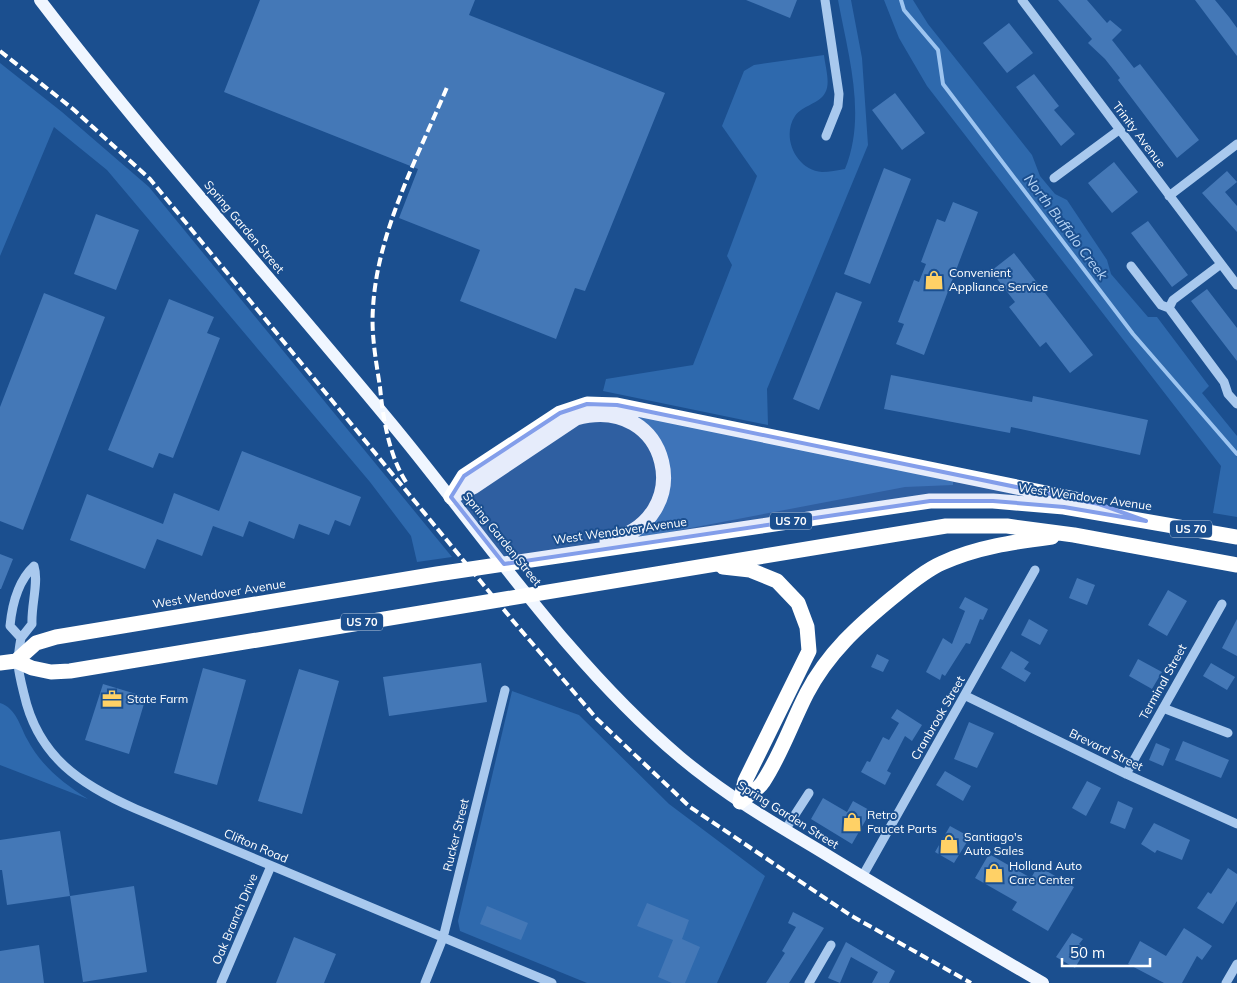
<svg xmlns="http://www.w3.org/2000/svg" width="1237" height="983" font-family="Mulish,sans-serif">
<style>
.green{fill:#2e69ad}
.lines{fill:none;stroke-linecap:round;stroke-linejoin:round}
.stream{stroke:#9cc4f0;stroke-width:4}
.building{fill:#4478b7}
.minor{stroke:#a9c9ee;stroke-width:9}
.major{stroke:#f0f6ff;stroke-width:12}
.highway{stroke:#fff;stroke-width:15}
.rail{stroke:#fff;stroke-width:4;stroke-dasharray:9 4;stroke-linecap:butt}
.marked{fill:#839eea;fill-opacity:0.2;stroke:#839eea;stroke-width:4;stroke-linejoin:round}
.labels{text-anchor:middle;stroke-width:4;stroke-linejoin:round;paint-order:stroke}
.shield{fill:#1b4f8f;stroke:#bbcadd;stroke-width:1}
.shield-label{font-size:11px;font-weight:bold;fill:#fff}
.street-label{font-size:12px;fill:#fff;stroke:#1b4f8f}
.poi-label{font-size:12px;fill:#fff;stroke:#1b4f8f;text-anchor:start}
.water-label{font-size:14px;font-style:italic;fill:#b5d3f5;stroke:#1b4f8f}
</style>
<rect width="100%" height="100%" fill="#1b4f8f"/>
<!-- green -->
<path class="green" d="M838 0H851L862 58 868 145 767 389 768 425 603 391 606 379 693 365 732 265 727 256 757 176 722 126 744 71 754 65 824 55C825 66 831 83 825 93 819 104 803 105 795 116 781 137 796 170 822 172 829 172 838 170 845 169 867 116 848 54 838 0Z
M884 0H913L928 24 1032 155 1040 176 1055 194 1067 200 1107 260 1111 274 1148 317H1157L1209 386 1202 393 1237 436V517L1213 513 1221 466 927 86 899 38Z
M0 63 62 112 149 187 452 557 417 562 411 536 370 482 107 170 54 127 0 256Z
M628 412 908 471 953 482V485L905 487 633 539 660 515 670 489V473L668 458Z
M512 691 579 715 669 804 765 876 717 983H587L460 931 458 921Z
M0 703C16 708 20 726 27 739 41 766 63 783 88 799L0 765Z"/>
<g class="lines">
<!-- stream -->
<path class="stream" d="M901 0 904 10 938 50 943 84 1133 334 1237 454"/>
</g>
<!-- building -->
<path class="building" d="M260 0H475L469 15 665 93 585 291 575 288 556 339 460 301 480 250 399 218 418 169 224 92Z
M746 0H797L790 18Z
M1058 0H1087L1107 23 1110 20 1122 30 1112 40 1134 68 1140 64 1199 140 1177 158 1118 80 1120 78 1105 59 1088 43 1092 39Z
M1195 0H1215L1229 17 1237 28V56Z
M1009 23 1033 53 1007 73 983 43Z
M1034 74 1059 106 1054 110 1075 134 1061 146 1016 87Z
M895 93 925 133 902 150 872 110Z
M1114 162 1138 192 1112 213 1088 183Z
M884 168 911 179 870 284 844 274Z
M1227 171 1237 182 1225 192 1237 206V232L1202 193Z
M953 202 978 212 924 355 896 344 904 324 898 322 914 280 919 282 926 264 921 262 937 219 945 222Z
M96 214 139 230 116 290 74 274Z
M1148 221 1188 275 1172 287 1131 233Z
M1014 253 1093 355 1070 373 1046 342 1040 347 1009 307 1015 302 991 271Z
M1207 289 1237 328V361L1191 301Z
M836 292 862 302 819 410 793 399Z
M44 293 105 317 23 530 0 521V407Z
M169 299 214 317 207 333 220 338 173 458 159 453 153 468 108 450Z
M891 375 1032 402 1033 396 1148 420 1140 455 1011 427 1010 433 884 409Z
M242 451 361 497 350 526 335 520 329 535 299 524 294 539 249 521 243 537 213 526 202 556 157 539 145 569 70 540 87 494 163 524 174 493 219 511Z
M0 554 13 559 1 589H0Z
M1077 578 1095 585 1087 605 1069 598Z
M1168 590 1187 601 1167 636 1148 625Z
M965 597 988 609 983 620 980 619 970 644 966 643 945 676 942 674 940 680 926 672 943 638 952 644 965 611 959 608Z
M1029 619 1048 630 1040 645 1021 635Z
M1237 619V656L1222 648Z
M1011 651 1029 662 1024 669 1031 673 1025 682 1001 668Z
M877 654 889 660 883 672 871 667Z
M1138 659 1162 672 1152 689 1129 676Z
M481 663 487 702 389 716 383 677Z
M1211 663 1235 677 1227 690 1203 676Z
M203 668 246 680 217 785 174 773Z
M299 669 339 681 302 814 258 801Z
M103 684 146 697 129 754 85 740Z
M897 709 922 725 912 741 905 736 887 771 891 773 885 785 861 772 867 761 870 762 883 737 889 740 899 723 891 718Z
M969 722 994 733 977 768 954 759Z
M1183 741 1229 760 1221 778 1175 760Z
M1156 743 1170 749 1163 766 1149 760Z
M945 771 971 786 963 801 936 785Z
M1087 781 1101 788 1086 816 1072 808Z
M823 798 847 812 853 801 871 811 852 844 811 819Z
M1118 801 1133 808 1125 829 1110 823Z
M1154 823 1190 840 1182 860 1157 850 1155 853 1141 844Z
M950 826 970 837 954 863 935 852Z
M60 831 70 896 7 905 2 870H0V840Z
M989 854 1031 878 1038 866 1074 887 1048 931 1012 910 1017 902 975 878Z
M1228 868 1237 874V901L1223 924 1197 908 1208 892 1211 894Z
M134 886 147 972 83 982 70 896Z
M647 903 689 920 682 939 700 947 685 983H672L658 977 673 940 637 926Z
M487 906 528 923 521 940 480 924Z
M793 912 824 928 789 983H766L785 953 782 951 796 927 788 923Z
M1184 928 1212 946 1202 960 1197 956 1182 983H1164L1128 964 1140 941 1166 956Z
M1072 933 1083 939 1079 944 1086 949 1075 968 1056 957Z
M294 937 336 954 324 983H276Z
M846 942 895 971 889 983H872L878 972 851 957 840 983 828 978Z
M39 945 44 983H0V951Z"/>
<g class="lines">
<!-- minor -->
<path class="minor" d="M825 0 839 94 838 106 826 136
M1022 0 1237 285
M1054 178 1119 130
M1169 196 1237 144
M1131 266 1161 305 1169 308 1224 382 1228 394 1237 404
M1169 308 1173 300 1221 264
M34 566C39 582 31 605 32 624L21 638 10 626C12 605 18 581 34 566Z
M21 638C16 664 18 670 24 694 38 757 81 785 136 809L552 983
M966 696 1126 774 1237 824
M1163 708 1228 733
M1126 774 1222 604
M785 830 809 793
M862 877 1035 570
M221 983 271 866
M425 983 443 938 505 690
M809 983 831 945
M1226 983 1237 964"/>
<!-- major -->
<path class="major" d="M40 0C154 149 281 289 400 434 489 543 572 666 680 757 724 794 773 823 822 852 895 897 969 940 1043 983"/>
<!-- highway -->
<path class="highway" d="M451 497 464 476 560 413 587 404 617 405 1080 500
M451 497 473 487 576 418C670 392 700 520 607 541
M723 567 750 570 777 581 798 603 807 627 809 651 745 781 740 802
M16 661 36 643 56 637 437 574 930 501H993L1064 507 1237 537
M0 663 16 661 32 668 51 672 70 671 946 526H1007L1074 535 1237 565
M740 802C747 796 758 790 763 782 781 755 792 722 807 693 828 653 858 626 892 598 907 586 924 571 942 563 977 547 1014 542 1052 537"/>
<!-- rail -->
<path class="rail" d="M0 51 73 109 150 179 514 622 597 719 690 807 850 915 971 983
M406 482C389 455 383 419 380 387 376 361 371 334 373 308 377 232 419 154 448 85"/>
</g>
<!-- marked area -->
<path class="marked" d="M587 404 617 405 1099 504 1146 521 1064 507 993 501H930L504 564 451 497 464 476 560 413Z"/>
<!-- icons -->
<defs>
<symbol id="shop-bare" viewBox="-9 -9 18 18"><path d="M-5-2.5h2.3a2.7 3.5 0 0 1 5.4 0H5L5.5 6h-11ZM-1.5-2.5h3a1.5 2.3 0 0 0-3 0Z" fill="#ffd166" stroke="#1b4f8f" stroke-width="2.5" paint-order="stroke"/></symbol>
<symbol id="office-bare" viewBox="-9 -9 18 18"><path d="M-6-3h4V-5.5h4V-3h4V5H-6ZM-1-4.5V-3h2v-1.5ZM-6 0V1H6V0Z" fill="#ffd166" stroke="#1b4f8f" stroke-width="2.5" paint-order="stroke"/></symbol>
</defs>
<g fill-rule="evenodd">
<use href="#shop-bare" x="920" y="266" width="28" height="28"/>
<use href="#office-bare" x="98" y="685" width="28" height="28"/>
<use href="#shop-bare" x="838" y="808" width="28" height="28"/>
<use href="#shop-bare" x="935" y="830" width="28" height="28"/>
<use href="#shop-bare" x="980" y="859" width="28" height="28"/>
</g>
<g class="labels">
<!-- shield labels -->
<g class="shield">
<rect x="770" y="512.5" width="42" height="17" rx="4"/>
<rect x="1170" y="520.5" width="42" height="17" rx="4"/>
<rect x="341" y="613.5" width="42" height="17" rx="4"/>
</g>
<g class="shield-label">
<text x="791" y="525">US 70</text>
<text x="1191" y="533">US 70</text>
<text x="362" y="626">US 70</text>
</g>
<!-- street labels -->
<g class="street-label">
<text transform="translate(1139 135) rotate(53)" y="4">Trinity Avenue</text>
<text transform="translate(244 227) rotate(50)" y="4">Spring Garden Street</text>
<text transform="translate(1085 497) rotate(8)" y="4">West Wendover Avenue</text>
<text transform="translate(620 531) rotate(-8)" y="4">West Wendover Avenue</text>
<text transform="translate(502 539) rotate(51)" y="4">Spring Garden Street</text>
<text transform="translate(219 594) rotate(-9)" y="4">West Wendover Avenue</text>
<text transform="translate(1163 682) rotate(-61)" y="4">Terminal Street</text>
<text transform="translate(938 718) rotate(-60)" y="4">Cranbrook Street</text>
<text transform="translate(1106 750) rotate(26)" y="4">Brevard Street</text>
<text transform="translate(788 815) rotate(32)" y="4">Spring Garden Street</text>
<text transform="translate(456 835) rotate(-76)" y="4">Rucker Street</text>
<text transform="translate(256 846) rotate(23)" y="4">Clifton Road</text>
<text transform="translate(235 919) rotate(-67)" y="4">Oak Branch Drive</text>
</g>
<!-- poi labels -->
<g class="poi-label">
<text x="949" y="277">Convenient<tspan x="949" dy="14">Appliance Service</tspan></text>
<text x="127" y="703">State Farm</text>
<text x="867" y="819">Retro<tspan x="867" dy="14">Faucet Parts</tspan></text>
<text x="964" y="841">Santiago's<tspan x="964" dy="14">Auto Sales</tspan></text>
<text x="1009" y="870">Holland Auto<tspan x="1009" dy="14">Care Center</tspan></text>
</g>
<!-- water labels -->
<g class="water-label">
<text transform="translate(1066 227) rotate(53)" y="5">North Buffalo Creek</text>
</g>
</g>
<!-- scale -->
<path d="M1062 958v8h88v-8" fill="none" stroke="#ffffff" stroke-width="2.5"/>
<text x="1070" y="958" font-size="15" fill="#ffffff" stroke="#1b4f8f" stroke-width="4" paint-order="stroke">50 m</text>
</svg>
